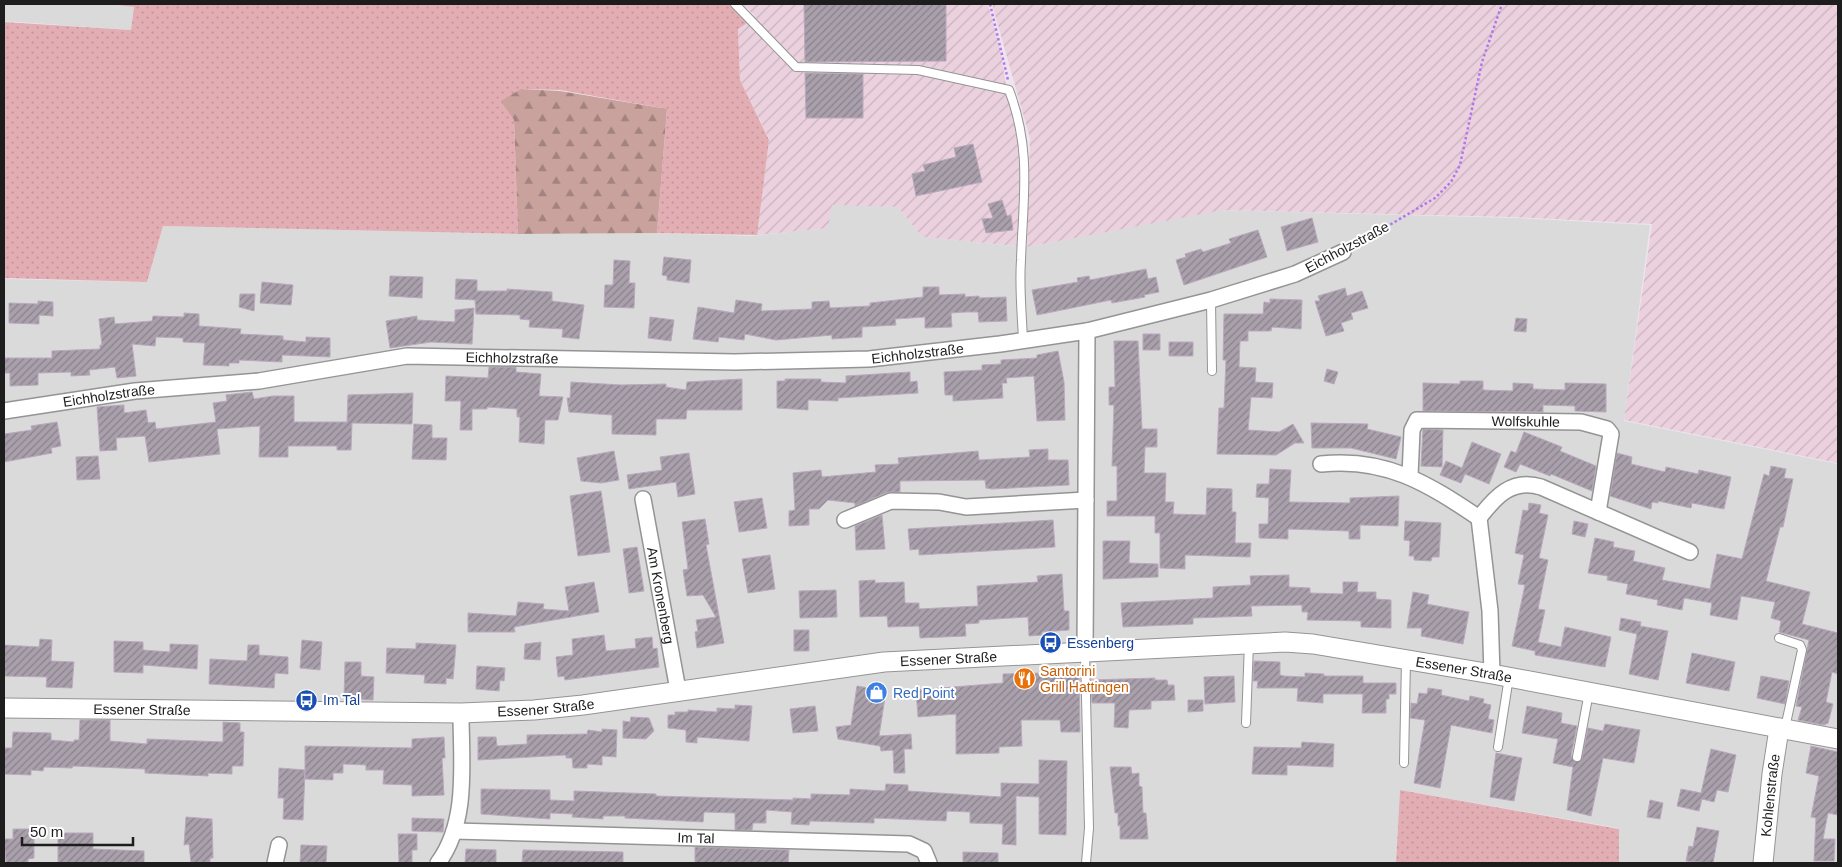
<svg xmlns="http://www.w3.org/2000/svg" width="1842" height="867" font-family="Arial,sans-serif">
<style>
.residential{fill:#dbdadb}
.farmland{fill:url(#farmland-furrows)}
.grass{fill:url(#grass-dots)}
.forest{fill:url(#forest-firs)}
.building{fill:url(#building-hatch);stroke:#baa8be}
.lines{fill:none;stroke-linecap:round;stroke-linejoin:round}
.service-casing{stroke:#949494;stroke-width:10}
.minor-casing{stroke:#949494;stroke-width:18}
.tertiary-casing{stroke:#949494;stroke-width:21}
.path{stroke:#b276ec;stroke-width:2.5;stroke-dasharray:2.5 2.5;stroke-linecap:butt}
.service{stroke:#fff;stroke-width:8}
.minor{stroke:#fff;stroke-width:15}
.tertiary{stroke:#fff;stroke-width:19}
.labels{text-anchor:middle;stroke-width:4;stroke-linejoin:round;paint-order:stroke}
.street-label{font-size:14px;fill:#1d1d1d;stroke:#fff}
.transit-label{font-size:14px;fill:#164399;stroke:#fff;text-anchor:start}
.food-label{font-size:14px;fill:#c56008;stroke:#fff;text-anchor:start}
.shop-label{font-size:14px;fill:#366cbe;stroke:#fff;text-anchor:start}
</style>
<defs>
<pattern id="farmland-furrows" width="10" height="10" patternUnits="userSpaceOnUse" patternTransform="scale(1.25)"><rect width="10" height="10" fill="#ebd1de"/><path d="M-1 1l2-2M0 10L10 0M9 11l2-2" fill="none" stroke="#c9b3be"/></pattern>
<pattern id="grass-dots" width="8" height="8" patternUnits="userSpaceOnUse" patternTransform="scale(1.25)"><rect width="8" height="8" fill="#e3aeb3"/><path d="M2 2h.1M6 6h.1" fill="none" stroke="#c2959a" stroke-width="1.8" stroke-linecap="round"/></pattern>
<pattern id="forest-firs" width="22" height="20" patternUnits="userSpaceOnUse" patternTransform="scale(1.25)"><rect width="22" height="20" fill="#c9a19d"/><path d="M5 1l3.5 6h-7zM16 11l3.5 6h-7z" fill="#a3837f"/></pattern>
<pattern id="building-hatch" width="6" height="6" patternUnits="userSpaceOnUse" patternTransform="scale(1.25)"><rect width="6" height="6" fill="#a9a0ab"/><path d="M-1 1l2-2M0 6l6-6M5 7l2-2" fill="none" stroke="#89828b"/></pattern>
</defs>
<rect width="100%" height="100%" fill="#ede4ed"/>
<!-- residential -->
<path class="residential" d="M4 4H108L134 7 131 30 4 21Z
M832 204 898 207 922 237 1027 247 1218 210 1514 218 1650 225 1624 421 1838 464V863H1619L1618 828 1400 790 1396 863H4V279L147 282 163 226 519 234 653 233 751 236 827 228Z"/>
<!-- farmland -->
<path class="farmland" d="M743 4H988L1001 54 1008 97 1015 121 1020 157 1019 246 922 237 898 207 832 205 828 228 756 235 769 139 740 80 738 29 755 16Z
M992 4H1838V463L1624 420 1652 224 1512 217 1223 210 1027 247 1030 138Z"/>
<!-- grass -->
<path class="grass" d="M108 4H729L747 23 738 29 740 80 769 140 757 235 657 233 667 109 560 90 522 89 502 101 514 120 518 234 163 226 147 282 4 278V22L131 30 134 7Z
M1400 790 1619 829V863H1396Z"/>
<!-- forest -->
<path class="forest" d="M521 89 560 91 667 109 657 233 518 234 514 120 501 101Z"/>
<!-- building -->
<path class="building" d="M804 4H946V61L805 62Z
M805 73 863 74V118H806Z
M973 144 982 182 916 196 912 174 925 171 923 165 956 157 954 148Z
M1002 200 1007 216 1011 215 1013 230 986 233 982 219 993 218 988 204Z
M1312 218 1318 242 1287 251 1281 227Z
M1258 230 1267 257 1184 285 1176 260 1186 257 1185 254 1201 249 1203 252 1231 243 1229 239Z
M664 257 691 260 689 283 667 280V276L662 275Z
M614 260 630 261 629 283H635L634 308 604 307 605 285H613Z
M1146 269 1148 279 1156 277 1159 292 1144 295 1145 297 1112 303 1111 300 1037 315 1032 290 1078 282 1077 278 1089 276 1090 280Z
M390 276 423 277 422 298 389 296Z
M456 279 477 280V291H507V289L552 292V301L584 305 579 339 562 337 563 329 529 327 530 320 520 319V315L476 314 475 300 455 299Z
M262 282 293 285 291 305 260 303Z
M923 287H939V295L965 294V297L979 296V298L1006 297 1007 321 979 322 978 312H965L951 313 952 327 925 328V317L895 319 896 325 862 327V337L832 339V335L776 340 745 334 744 340 719 337 718 342 693 339 698 307 734 313 736 300 762 304 761 311 812 309V302L829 301 830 308 870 306V303L923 297Z
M1345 288 1347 296 1362 291 1368 308 1351 313 1353 319 1341 323 1344 331 1326 336 1315 301H1320L1318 296Z
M240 294H255L254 311 239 307Z
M1270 299 1302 300 1301 329 1272 327 1271 331H1248V341H1240L1239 367 1256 368 1255 382 1273 383 1272 398 1251 397 1248 430 1279 432 1293 424 1304 443H1295L1276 455 1217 454 1219 408H1224L1226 360H1223L1224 314H1263L1264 302 1270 303Z
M38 301 53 302V316L39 315V324L9 323V303L38 304Z
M474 308 472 344 431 342 390 348 386 321 417 316V320L455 322V310Z
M184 313 199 314V326L241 329 240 334 283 336V340L306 342V337L330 338V357L282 355V362L239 360V363H229V366L203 365 205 343 183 342V338L156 337 155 346 132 344 136 376 117 378 115 367 89 370 90 375 71 376V372L38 373V385L10 386V373H4V358H52V351L100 349V345H102L99 319 114 317 115 324 152 321 153 316 184 317Z
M650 317 674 320 671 341 648 338Z
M1516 318 1527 319 1526 332 1514 331Z
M1143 334H1160V350H1143Z
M1114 341H1138L1142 429H1157V447H1145L1144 473H1166L1165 502H1174L1173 514 1206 515 1207 488 1232 489V512H1236L1235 543H1251L1250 557 1185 555V569L1160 568V533H1155V516H1107V501H1117V466H1112L1114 405H1109V387H1115Z
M1169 342H1193V356H1169Z
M1058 351 1064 382 1065 420 1037 421 1034 376 1006 378 1007 383H1002L1003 398 953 401V395H945L944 372 982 370V365L1001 364V360L1037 358V355Z
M489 367H516V372L541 374 539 396 563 397 558 420H545L544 444 519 442 520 417H517V409L487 407V409H472V430H460L461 401H445L446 376 488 378Z
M1327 369 1338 372 1334 384 1324 381Z
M910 372V382L917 381 918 393 838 398V401L808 400V410L777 408V381H785V379H821V382L846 383V376Z
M742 379V410H687L686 419H656V435L612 434V415L569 412 567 398H570L571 382 621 385 666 384V387L686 390 687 382Z
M1460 381H1483V390L1513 391V383L1533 384V389L1565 390V383L1606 384V412L1575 411V406L1543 405V412L1423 411V383L1460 384Z
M252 392 254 399 273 396H294V422H347L348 395 413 393 412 424 352 423 351 450H337V446H288V457H259L260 426 217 429 220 454 149 462 145 436 116 438 117 450 100 451 97 407 124 405V413L146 410 148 423 155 422 156 429 216 422 213 403 227 401 226 395Z
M57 422 61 446 51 448 52 453 4 462V434L32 430 31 426Z
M1311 423 1368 424 1367 429 1401 437 1396 459 1351 448H1312Z
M414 424 432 425V438H447L446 460 412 459Z
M1423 429 1443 430 1442 467 1421 466Z
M1524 432 1562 447 1560 451 1596 466 1592 491 1551 474 1550 476 1520 464 1516 472 1504 467 1511 451 1516 453Z
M1472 442 1501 454 1489 484 1465 474 1461 483 1440 475 1446 461 1462 468Z
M1048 449V460H1068L1069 485 992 489 986 488 985 480 900 481V492H888L855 506V503L828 500 819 509H809V525L789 526V511L795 510 793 473 821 470 822 477 876 472 875 465 899 464 898 458 978 451 979 460 1030 457 1029 450Z
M614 451 619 480 601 483 581 481 577 458Z
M689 453 695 494 678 497 676 482 629 489 627 475 662 470 660 457Z
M1617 453 1632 457 1631 464 1665 472 1666 467 1698 474 1699 470 1731 477 1724 509 1692 503 1691 508 1658 501V503L1652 502 1651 509 1610 496Z
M98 456 100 479 77 480 76 457Z
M1771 466 1786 469 1784 478 1793 479 1783 527H1780L1766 581 1810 592 1802 624 1838 633V674L1832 672 1826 702 1833 704 1828 723 1824 725 1798 720 1802 707 1796 706 1809 640 1779 632 1781 621 1771 618 1775 602 1741 596 1737 620 1710 615 1712 603 1684 598 1682 610 1657 605 1658 600 1626 594 1628 584 1607 580 1608 576 1588 573 1595 538 1614 542 1613 547 1635 551 1633 561 1665 568 1662 580 1710 589 1717 554 1742 559 1764 474 1769 476Z
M1270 469 1291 470 1289 502 1350 503V498L1399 496 1398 526 1360 525V539H1349V531L1288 529V539L1259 538V524H1268L1269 498 1256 497 1257 484H1269Z
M601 491 610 552 578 556 570 496Z
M762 498 767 528 739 532 734 502Z
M1529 503 1541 505 1539 513 1548 515 1539 558 1548 560 1538 609 1545 610 1538 642 1561 647 1565 627 1611 637 1605 667 1535 655V651L1512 646 1525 585 1518 584 1524 555 1515 553 1523 510 1528 511Z
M882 515 885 549 856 550 855 526Z
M705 519 709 544 706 545 724 643 697 648 695 632 698 631 696 620 716 617 703 595 687 596 683 570 688 569 682 522Z
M1053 520 1055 547 919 555V549L910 550 908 529Z
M1405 521 1441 523 1439 557H1432L1431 561 1414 560V556H1409L1410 541 1404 540Z
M1574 521 1588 524 1585 537 1572 534Z
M1103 541H1130L1129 563 1158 564V577L1103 579Z
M637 547 644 591 629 593 623 549Z
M770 555 775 589 748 593 742 559Z
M1062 574 1064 611H1069V630L1042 632V635L1029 636 1028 617 979 620V623L965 624 966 636 920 638 919 626 888 627 887 616 860 617 859 581 875 580V583L904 582 905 603H919V609L978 606 977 586 1038 582 1037 576Z
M1289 575V587L1310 588V593L1343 594V582H1358L1357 592H1376V599L1391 600V628L1361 627V621L1307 620 1308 612H1302V605L1251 606 1252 616 1193 618V624L1123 627 1121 603 1213 598V587L1251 585 1250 576Z
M594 582 599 612 514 627 515 632H468V613L516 616 518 602 544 604 543 609 569 611 565 587Z
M836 590 837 617 800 618 799 591Z
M1413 592 1429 595 1427 604 1469 612 1463 644 1421 636 1422 628H1407Z
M1621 618 1641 622 1640 626 1668 631 1658 680 1629 674 1637 634 1619 630Z
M794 630H809V651H794Z
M604 635 606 651 636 648 635 639 652 637 653 649 657 648 659 667 565 680 564 676 558 677 556 657 573 655 572 639Z
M40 639 52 640 51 661 74 662 72 688 46 687 47 677 4 676V645L39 647Z
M302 640 322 642 320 670 300 668Z
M114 641 143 642V650L170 652V644L198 645 197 669 143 665V673L114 672Z
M541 642 540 660 524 659 525 644Z
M416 643 456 645 453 679 446 678V684L424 683 425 675 386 673 387 648 416 649Z
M248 645H259V655L288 657V674L275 673 274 688 209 684 210 659 247 661Z
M1692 653 1735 662 1729 691 1686 683Z
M1254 661 1280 662V675L1284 676 1305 677V673L1324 674V676H1363V683H1396V694H1389V699H1386V713H1362L1363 694H1323V703L1297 701 1298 688H1257L1258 681H1253Z
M345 662H361V676L374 677 373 700 344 699Z
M477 666 505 668 504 681 500 680 499 691 476 689Z
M1079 672 1080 732H1061L1060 720H1021L1022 746 999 747V753L956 754V714L918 717 916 690 1003 683V674Z
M1234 676 1235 702 1205 704 1204 677Z
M1761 676 1789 681 1785 704 1757 698Z
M1155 678V680H1167L1168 685H1174L1175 700 1151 701V709L1129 710 1128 728 1114 727 1115 703H1092L1091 680Z
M857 686 886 691 879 736 911 734 912 749H904L905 773H894L893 750 881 751 880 746 838 739 836 727 851 725Z
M1428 688 1442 690 1441 695 1469 701 1470 696 1484 699 1483 703 1491 705 1488 719 1494 720 1492 733 1451 725 1440 788 1414 783 1425 720 1410 718 1411 706V703L1417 704 1419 693 1427 694Z
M1188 700H1203V711L1188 712Z
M735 705 752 706 749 741 697 737V743L686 742V730L668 728V715H675V712H688V710L717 712V708L735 709Z
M815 706 818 731 793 733 790 709Z
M1527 706 1562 713 1561 723 1577 726 1571 756 1576 762 1582 758 1588 728 1603 731 1605 724 1640 730 1634 763 1603 758 1591 816 1567 810 1573 767 1553 763 1558 739 1522 733Z
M631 717 649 718 654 731 646 739 623 738V721L630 722Z
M80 720H110V741L147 744V739L223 742V722L240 723V732H244L243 766H232V774L208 773V776L145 773V769L73 766 72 768 44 767 43 771 31 770V775L4 774V748H12L13 732 51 733V740L74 742V740H79Z
M602 729 617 730 616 757 602 756V765L587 764V768H573L572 758H566V755L478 760V737H496L497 746 527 744V735L587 734 588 730 602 732Z
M444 737 445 758H442L444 795 412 796V785L383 784 384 770H366V765L343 764V773H333V780L305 779V746L412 748V739Z
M1302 742 1334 744 1333 767 1287 765V775L1252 774 1254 747 1301 748Z
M1811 746 1838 752V815L1828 813 1823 839H1835L1834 861H1814L1816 818 1811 817 1819 776 1806 773Z
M1711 749 1736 755 1728 792 1717 790 1714 802 1702 799 1699 811 1677 806 1681 789 1701 793Z
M1496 753 1522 758 1514 801 1490 797Z
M1039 760 1067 761 1066 835 1039 834V797L1016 796V845L1002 844 1003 824 970 823V812L947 811 946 821 874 818V823L810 821 809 825 791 824 792 812 766 810V823H753L752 830H735V813L704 812 703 822 625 818V816H603V819L572 817 573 814 550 813V819L481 814V789L550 790V800L574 801V791L656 794V796L793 800V798L811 799V794L850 795V789L885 791 886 784 908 785V791L1001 797V783L1039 784Z
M1110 767H1131L1132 774 1139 773V786L1142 787 1143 813H1146L1148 839H1120V825L1118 826V813H1115Z
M279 768 305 770 303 820 283 819 284 798H278Z
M1650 800 1663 803 1660 819 1647 817Z
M186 817 212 819 213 858H210V863H191L189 844 184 845Z
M412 818 444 819 443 832 412 831Z
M1697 827 1719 831 1713 863 1686 861 1689 846 1693 847Z
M13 829H34V858L28 859V863H6L4 839H13Z
M58 833H93V849L144 851V863H58Z
M398 834H417V850H412V863H399Z
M301 845 327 846 326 862 300 863Z
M695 847 789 850 788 863H695Z
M466 849 496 850V863H465Z
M523 850 623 852V863H522Z
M963 852 998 853V863H963Z"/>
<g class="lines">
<defs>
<path id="service" d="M735 4 796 67 918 70 1009 90C1032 150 1023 198 1021 260 1019 287 1022 314 1023 341
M1211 300 1212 371
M1779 638 1800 645 1802 650 1785 728
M1085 653 1089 828 1086 863
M1246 723 1249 643
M1498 747 1509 677
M1577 757 1589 692
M1404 763 1406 659"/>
<g id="minor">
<path id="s1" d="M4 411 135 391 259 381 407 356 735 362 869 359 1000 344 1087 331 1211 300 1295 274 1343 252"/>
<path d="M1321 464C1385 457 1427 483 1479 518"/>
<path id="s2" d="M1410 476 1412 430 1417 420 1581 422 1607 429 1611 434 1598 512"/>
<path id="s3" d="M643 499 678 690"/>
<path d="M845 520 891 501 939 502 966 507 1086 500"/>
<path d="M1085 652 1087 331"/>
<path d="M1492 674 1490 611 1479 518C1495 497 1512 478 1541 487L1690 552"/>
<path id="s4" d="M454 831 909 844 924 851 929 863"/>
<path d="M275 863 279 845"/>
<path d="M438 863C469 821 461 762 461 713"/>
</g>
<g id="tertiary">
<path id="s5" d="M4 708 461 713 534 710 583 705 884 662 1285 642 1313 644 1492 674 1838 739"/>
<path id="s6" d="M1763 863 1772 774 1779 729"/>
</g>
</defs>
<!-- service casing -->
<use href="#service" class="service-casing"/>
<!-- minor casing -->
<use href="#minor" class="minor-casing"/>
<!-- tertiary casing -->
<use href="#tertiary" class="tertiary-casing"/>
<!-- path -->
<path class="path" d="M990 4 1008 80
M1356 245 1435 198 1451 182 1460 165 1482 62 1502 4"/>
<!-- service -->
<use href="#service" class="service"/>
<!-- minor -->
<use href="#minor" class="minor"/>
<!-- tertiary -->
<use href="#tertiary" class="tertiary"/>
</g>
<!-- icons -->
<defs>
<symbol id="bus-disc" viewBox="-11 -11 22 22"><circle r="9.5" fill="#1a4fb4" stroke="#fff"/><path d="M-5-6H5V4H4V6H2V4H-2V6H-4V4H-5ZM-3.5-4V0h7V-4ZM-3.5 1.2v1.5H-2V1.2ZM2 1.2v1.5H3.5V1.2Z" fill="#fff"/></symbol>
<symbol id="restaurant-disc" viewBox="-11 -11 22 22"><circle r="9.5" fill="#e8710a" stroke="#fff"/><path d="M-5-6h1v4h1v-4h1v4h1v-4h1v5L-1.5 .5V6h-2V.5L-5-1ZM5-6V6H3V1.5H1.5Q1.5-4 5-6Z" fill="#fff"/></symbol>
<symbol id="shop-disc" viewBox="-11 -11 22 22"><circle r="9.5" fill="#3f7fe0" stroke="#fff"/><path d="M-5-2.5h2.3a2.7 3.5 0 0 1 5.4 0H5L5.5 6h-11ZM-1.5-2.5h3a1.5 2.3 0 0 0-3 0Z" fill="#fff"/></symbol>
</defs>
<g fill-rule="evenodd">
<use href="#bus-disc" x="1038" y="630" width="25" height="25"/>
<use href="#restaurant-disc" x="1012" y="666" width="25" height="25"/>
<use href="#shop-disc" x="864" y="680" width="25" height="25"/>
<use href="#bus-disc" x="294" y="688" width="25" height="25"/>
</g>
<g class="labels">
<!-- street labels -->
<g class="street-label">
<text transform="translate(1347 247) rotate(-28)" y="5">Eichholzstraße</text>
<text dy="5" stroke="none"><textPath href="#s1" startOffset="918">Eichholzstraße</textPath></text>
<text dy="5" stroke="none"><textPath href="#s1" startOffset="512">Eichholzstraße</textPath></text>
<text dy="5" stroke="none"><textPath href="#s1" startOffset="106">Eichholzstraße</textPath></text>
<text dy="5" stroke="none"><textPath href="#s2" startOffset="166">Wolfskuhle</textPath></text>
<text dy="5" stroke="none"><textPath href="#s3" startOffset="98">Am Kronenberg</textPath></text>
<text dy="5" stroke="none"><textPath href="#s5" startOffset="948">Essener Straße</textPath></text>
<text dy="5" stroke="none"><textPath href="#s5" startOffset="1466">Essener Straße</textPath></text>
<text dy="5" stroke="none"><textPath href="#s5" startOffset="542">Essener Straße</textPath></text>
<text dy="5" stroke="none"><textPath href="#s5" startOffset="138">Essener Straße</textPath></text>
<text dy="5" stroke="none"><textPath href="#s6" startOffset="68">Kohlenstraße</textPath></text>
<text dy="5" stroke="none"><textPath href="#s4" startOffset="242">Im Tal</textPath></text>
</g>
<!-- transit labels -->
<g class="transit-label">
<text x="1067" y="648">Essenberg</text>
<text x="323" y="705">Im Tal</text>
</g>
<!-- food labels -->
<g class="food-label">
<text x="1040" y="676">Santorini<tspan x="1040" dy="16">Grill Hattingen</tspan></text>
</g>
<!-- shop labels -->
<g class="shop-label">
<text x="893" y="698">Red Point</text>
</g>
</g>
<!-- border -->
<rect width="1842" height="867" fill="none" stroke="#1d1d1d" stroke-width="10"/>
<!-- scale -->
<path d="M22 837v8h111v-8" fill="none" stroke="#1d1d1d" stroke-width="2.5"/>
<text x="30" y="837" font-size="15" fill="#1d1d1d" stroke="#ffffff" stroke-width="4" paint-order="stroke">50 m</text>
</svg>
